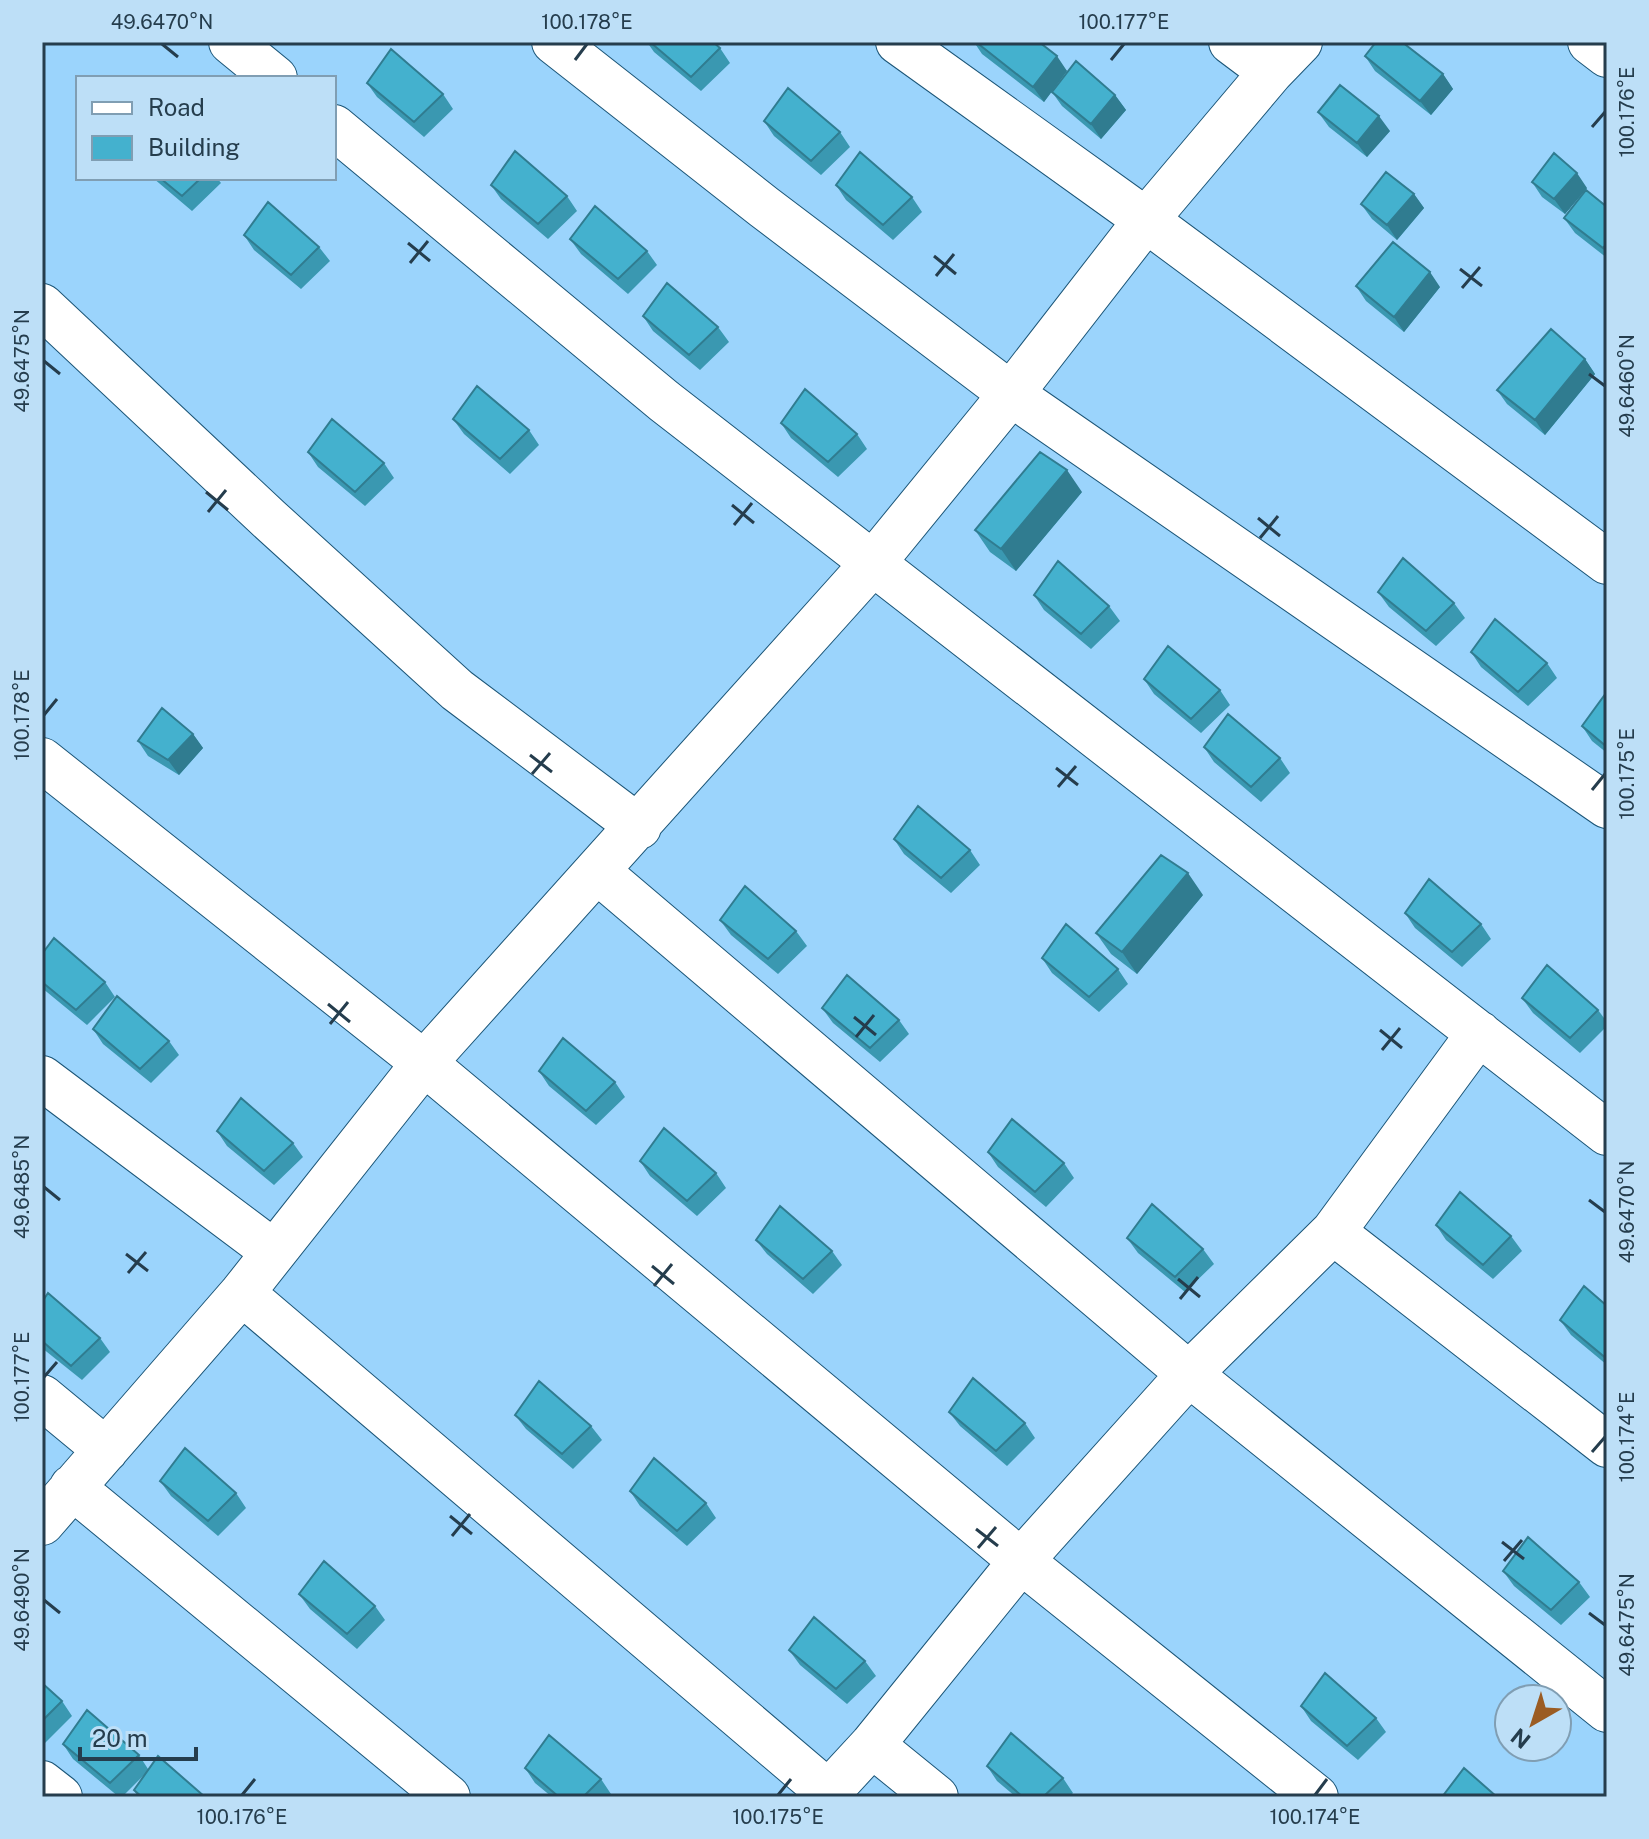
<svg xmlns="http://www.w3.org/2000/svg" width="1649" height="1839" font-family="'Public Sans',sans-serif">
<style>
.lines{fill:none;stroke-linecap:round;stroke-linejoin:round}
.minor-casing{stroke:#1b5577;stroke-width:46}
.minor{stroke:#fff;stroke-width:44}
.wall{fill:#3a98b1}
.shaded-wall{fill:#307c90}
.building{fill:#44b1ce;stroke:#307c90;stroke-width:2}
.ticks{fill:none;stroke:#253d4d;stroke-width:3}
.neatline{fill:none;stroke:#253d4d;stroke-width:3}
.ticks-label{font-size:20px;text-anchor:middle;fill:#253d4d}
</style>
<rect width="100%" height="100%" fill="#9bd4fc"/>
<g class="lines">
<defs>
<path id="minor" d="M231 42 275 78
M554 42 764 207 1011 394 1607 806
M898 42 1146 220 1607 562
M1231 42 1271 72
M1590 42 1607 55
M334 127 664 401 1607 1133
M42 306 269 519 457 690 639 827
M42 760 424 1063 1021 1561 1316 1797
M597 871 1189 1374 1607 1710
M42 1078 274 1252
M1333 1232 1607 1445
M242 1293 828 1792
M42 1397 106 1450
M72 1487 448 1797
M42 1523 242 1293 424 1063 873 563 1011 394 1146 220 1271 72 1300 42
M872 1745 936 1797
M42 1783 60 1797
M824 1797 872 1745 1021 1561 1189 1374 1333 1232 1479 1033"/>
</defs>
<!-- minor casing -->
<use href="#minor" class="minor-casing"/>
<!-- minor -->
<use href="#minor" class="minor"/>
</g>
<!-- wall -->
<path class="wall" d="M647 42H713L720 48 730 63 701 91 654 52Z
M974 42H1039L1067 71 1044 102 982 54Z
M1365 56 1443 74 1453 89 1431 115 1375 71Z
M367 83 443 94 453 109 424 137 377 97Z
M1052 92 1115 95 1126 110 1101 139 1062 106Z
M1318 112 1390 131 1367 157 1329 127Z
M764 121 840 132 850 147 821 175 774 136Z
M153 178H217L221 183 192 211Z
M1532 182 1587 188 1565 214 1542 197Z
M491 185 567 196 577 211 548 239 501 199Z
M836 185 912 197 922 212 893 240 846 200Z
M1414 194 1424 208 1397 240 1372 219 1361 204Z
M1607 207V258L1575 233 1564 218Z
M244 235 319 247 330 261 301 289 254 250Z
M570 239 647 251 657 265 628 294 581 254Z
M1356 286 1440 287 1404 332 1366 301Z
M643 316 718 327 729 342 700 370 653 331Z
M1585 359 1595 374 1545 435 1507 404 1497 390Z
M453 419 529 430 539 445 510 474 464 434Z
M781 423 857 434 867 449 838 477 791 438Z
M308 452 384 463 394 478 365 506 318 467Z
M1082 492 1016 571 990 552 975 530Z
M1378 592 1454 603 1465 618 1436 646 1389 607Z
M1034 595 1109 606 1120 621 1091 649 1044 610Z
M1471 652 1547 663 1557 678 1528 706 1481 667Z
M1144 679 1220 690 1230 705 1201 733 1154 694Z
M1607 694V753L1592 741 1582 726Z
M193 734 203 748 179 775 148 756 138 741Z
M1204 747 1280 758 1290 773 1261 802 1214 762Z
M894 839 970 850 980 865 951 893 904 854Z
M1203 895 1137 974 1111 954 1096 933Z
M1405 913 1481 924 1491 939 1462 967 1415 928Z
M720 920 796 931 807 946 778 974 731 935Z
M42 954 105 982 115 997 87 1025 42 988Z
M1042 958 1118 969 1128 984 1099 1012 1052 973Z
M1522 998 1598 1010 1607 1022V1026L1580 1053 1533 1013Z
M822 1008 899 1020 909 1034 880 1062 833 1023Z
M93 1029 169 1041 179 1055 151 1083 103 1044Z
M539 1071 615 1082 625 1097 596 1125 549 1086Z
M217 1131 293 1143 303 1157 274 1185 227 1146Z
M988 1152 1064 1163 1074 1178 1046 1207 998 1167Z
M640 1161 716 1173 726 1188 697 1216 650 1176Z
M1436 1225 1511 1236 1522 1251 1493 1279 1446 1240Z
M1127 1238 1203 1249 1214 1264 1185 1292 1138 1253Z
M756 1240 832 1251 842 1265 813 1294 767 1254Z
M42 1302 100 1338 110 1352 82 1380 42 1348Z
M1607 1306V1365L1571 1335 1560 1320Z
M949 1412 1025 1423 1035 1438 1007 1466 960 1426Z
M515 1415 591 1426 602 1440 573 1469 526 1429Z
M160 1481 236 1493 246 1508 218 1536 171 1496Z
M630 1491 706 1503 716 1518 687 1546 640 1506Z
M1503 1571 1579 1582 1590 1597 1561 1625 1514 1586Z
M299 1594 375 1606 385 1620 357 1649 310 1609Z
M789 1650 865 1661 876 1676 847 1704 800 1665Z
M42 1683 62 1701 72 1716 44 1744 42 1742Z
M1301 1706 1376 1718 1386 1732 1358 1760 1311 1721Z
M63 1744 139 1755 148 1769 205 1797H138L134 1790 145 1774 122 1797H119L73 1759Z
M987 1766 1063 1778 1073 1793 1069 1797H1016L997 1781Z
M525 1768 601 1779 611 1794 608 1797H552L535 1783Z"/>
<!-- shaded-wall -->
<path class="shaded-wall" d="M1057 56 1067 71 1044 102 1033 87Z
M1443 74 1453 89 1431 115 1420 101Z
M1115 95 1126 110 1101 139 1091 124Z
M1379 116 1390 131 1367 157 1357 143Z
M1577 173 1587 188 1565 214 1554 199Z
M1414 194 1424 208 1397 240 1387 225Z
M1607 243V255L1603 248Z
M1430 272 1440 287 1404 332 1394 317Z
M1585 359 1595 374 1545 435 1535 420Z
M1067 470 1082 492 1016 571 1001 549Z
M193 734 203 748 179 775 168 760Z
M1188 873 1203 895 1137 974 1122 952Z"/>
<!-- building -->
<path class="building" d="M650 42H713L720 48 691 77Z
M976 42H1039L1057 56 1033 87Z
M1376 42H1402L1443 74 1420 101 1365 56Z
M391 49 443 94 414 122 367 83Z
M1076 61 1115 95 1091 124 1052 92Z
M1340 85 1379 116 1357 143 1318 112Z
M788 88 840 132 811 161 764 121Z
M515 151 567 196 538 224 491 185Z
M860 152 912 197 883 225 836 185Z
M1554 153 1577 173 1554 199 1532 182Z
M1386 172 1414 194 1387 225 1361 204Z
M160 178H201L182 196Z
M1586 190 1607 207V243L1603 248 1564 218Z
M268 202 319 247 291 275 244 235Z
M595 206 647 251 618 279 570 239Z
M1393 242 1430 272 1394 317 1356 286Z
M667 283 718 327 689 355 643 316Z
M1551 329 1585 359 1535 420 1497 390Z
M477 386 529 430 500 459 453 419Z
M805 389 857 434 828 462 781 423Z
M332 419 384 463 355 492 308 452Z
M1040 452 1067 470 1001 549 975 530Z
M1403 558 1454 603 1426 631 1378 592Z
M1058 561 1109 606 1081 634 1034 595Z
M1495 619 1547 663 1518 692 1471 652Z
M1168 646 1220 690 1191 719 1144 679Z
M1606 693 1607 694V747L1582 726Z
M162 708 193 734 168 760 138 741Z
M1228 714 1280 758 1251 787 1204 747Z
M918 806 970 850 941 878 894 839Z
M1161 855 1188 873 1122 952 1096 933Z
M1429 879 1481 924 1452 952 1405 913Z
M745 886 796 931 768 959 720 920Z
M1066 924 1118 969 1089 997 1042 958Z
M54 938 105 982 76 1010 42 982V954Z
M1547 965 1598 1010 1570 1038 1522 998Z
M847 975 899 1020 870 1048 822 1008Z
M117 996 169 1041 140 1069 93 1029Z
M563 1038 615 1082 586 1111 539 1071Z
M241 1098 293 1143 264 1171 217 1131Z
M1012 1119 1064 1163 1035 1192 988 1152Z
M664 1128 716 1173 687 1201 640 1161Z
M1460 1192 1511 1236 1483 1265 1436 1225Z
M1152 1204 1203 1249 1175 1277 1127 1238Z
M780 1206 832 1251 803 1279 756 1240Z
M1584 1286 1607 1306V1359L1560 1320Z
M48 1293 100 1338 71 1366 42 1341V1302Z
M973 1378 1025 1423 996 1451 949 1412Z
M539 1381 591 1426 562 1454 515 1415Z
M185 1448 236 1493 208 1521 160 1481Z
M654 1458 706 1503 677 1531 630 1491Z
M1528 1537 1579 1582 1551 1610 1503 1571Z
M324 1561 375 1606 347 1634 299 1594Z
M814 1617 865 1661 836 1689 789 1650Z
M1325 1673 1376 1718 1347 1746 1301 1706Z
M42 1683 62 1701 42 1721Z
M87 1710 139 1755 110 1783 63 1744Z
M1011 1733 1063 1778 1043 1797H1023L987 1766Z
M549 1735 601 1779 583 1797H559L525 1768Z
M158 1756 205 1797H142L134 1790Z
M1464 1768 1497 1797H1442Z"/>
<!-- ticks -->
<path class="ticks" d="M162 44 178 57M575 60 587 44M1111 60 1124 44M1592 127 1605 112M408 243 430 261M934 256 956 274M410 263 428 241M1460 269 1482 286M936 276 954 254M1462 288 1480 267M44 361 60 374M1589 374 1605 386M206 492 228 510M732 505 754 523M208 512 226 490M1258 518 1280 536M734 525 752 503M1260 538 1278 516M44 715 57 699M530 755 552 772M1056 768 1078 785M532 774 550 753M1058 787 1076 766M1592 790 1605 774M328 1004 350 1022M854 1017 876 1035M330 1024 348 1002M1380 1030 1402 1048M856 1037 874 1015M1382 1050 1400 1028M44 1187 60 1200M1589 1200 1605 1212M126 1254 148 1271M652 1266 674 1284M128 1273 146 1252M1178 1279 1200 1297M654 1286 672 1264M1180 1299 1198 1277M44 1377 57 1362M1592 1452 1605 1437M450 1516 472 1534M976 1529 998 1546M452 1536 470 1514M1502 1542 1524 1559M978 1548 996 1527M1504 1561 1522 1540M44 1600 60 1613M1589 1613 1605 1625M242 1795 255 1779M778 1795 791 1779M1315 1795 1327 1779"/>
<!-- border -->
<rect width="1649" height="1839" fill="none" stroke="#bddff7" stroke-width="88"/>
<!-- legend -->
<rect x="76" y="76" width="260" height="104" fill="#bddff7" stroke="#809eb3" stroke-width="2"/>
<rect x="92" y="102" width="40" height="12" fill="#ffffff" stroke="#809eb3" stroke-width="2"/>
<text x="148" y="116" font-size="24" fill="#253d4d">Road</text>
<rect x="92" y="136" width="40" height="24" fill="#44b1ce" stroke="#809eb3" stroke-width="2"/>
<text x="148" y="156" font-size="24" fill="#253d4d">Building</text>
<!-- north arrow -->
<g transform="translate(1533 1723) rotate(219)"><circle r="38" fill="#bddff7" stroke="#809eb3" stroke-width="2"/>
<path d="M0-6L14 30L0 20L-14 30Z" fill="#9b5c23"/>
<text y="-12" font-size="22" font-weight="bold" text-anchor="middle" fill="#253d4d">N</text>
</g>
<!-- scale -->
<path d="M80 1747v12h116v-12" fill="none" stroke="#253d4d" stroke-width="4"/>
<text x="92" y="1747" font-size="24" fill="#253d4d" stroke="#bddff7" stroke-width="6" paint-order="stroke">20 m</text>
<rect x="44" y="44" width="1561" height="1751" class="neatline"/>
<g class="ticks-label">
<text x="162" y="29">49.6470°N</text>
<text x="587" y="29">100.178°E</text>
<text x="1124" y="29">100.177°E</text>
<text transform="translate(1627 112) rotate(-90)" y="7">100.176°E</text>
<text transform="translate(22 361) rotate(-90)" y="7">49.6475°N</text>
<text transform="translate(1627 386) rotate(-90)" y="7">49.6460°N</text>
<text transform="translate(22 715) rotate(-90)" y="7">100.178°E</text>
<text transform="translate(1627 774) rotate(-90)" y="7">100.175°E</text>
<text transform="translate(22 1187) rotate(-90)" y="7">49.6485°N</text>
<text transform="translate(1627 1212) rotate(-90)" y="7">49.6470°N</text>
<text transform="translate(22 1377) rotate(-90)" y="7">100.177°E</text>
<text transform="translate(1627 1437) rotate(-90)" y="7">100.174°E</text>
<text transform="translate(22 1600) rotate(-90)" y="7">49.6490°N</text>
<text transform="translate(1627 1625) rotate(-90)" y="7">49.6475°N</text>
<text x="242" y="1824">100.176°E</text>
<text x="778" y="1824">100.175°E</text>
<text x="1315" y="1824">100.174°E</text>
</g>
</svg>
